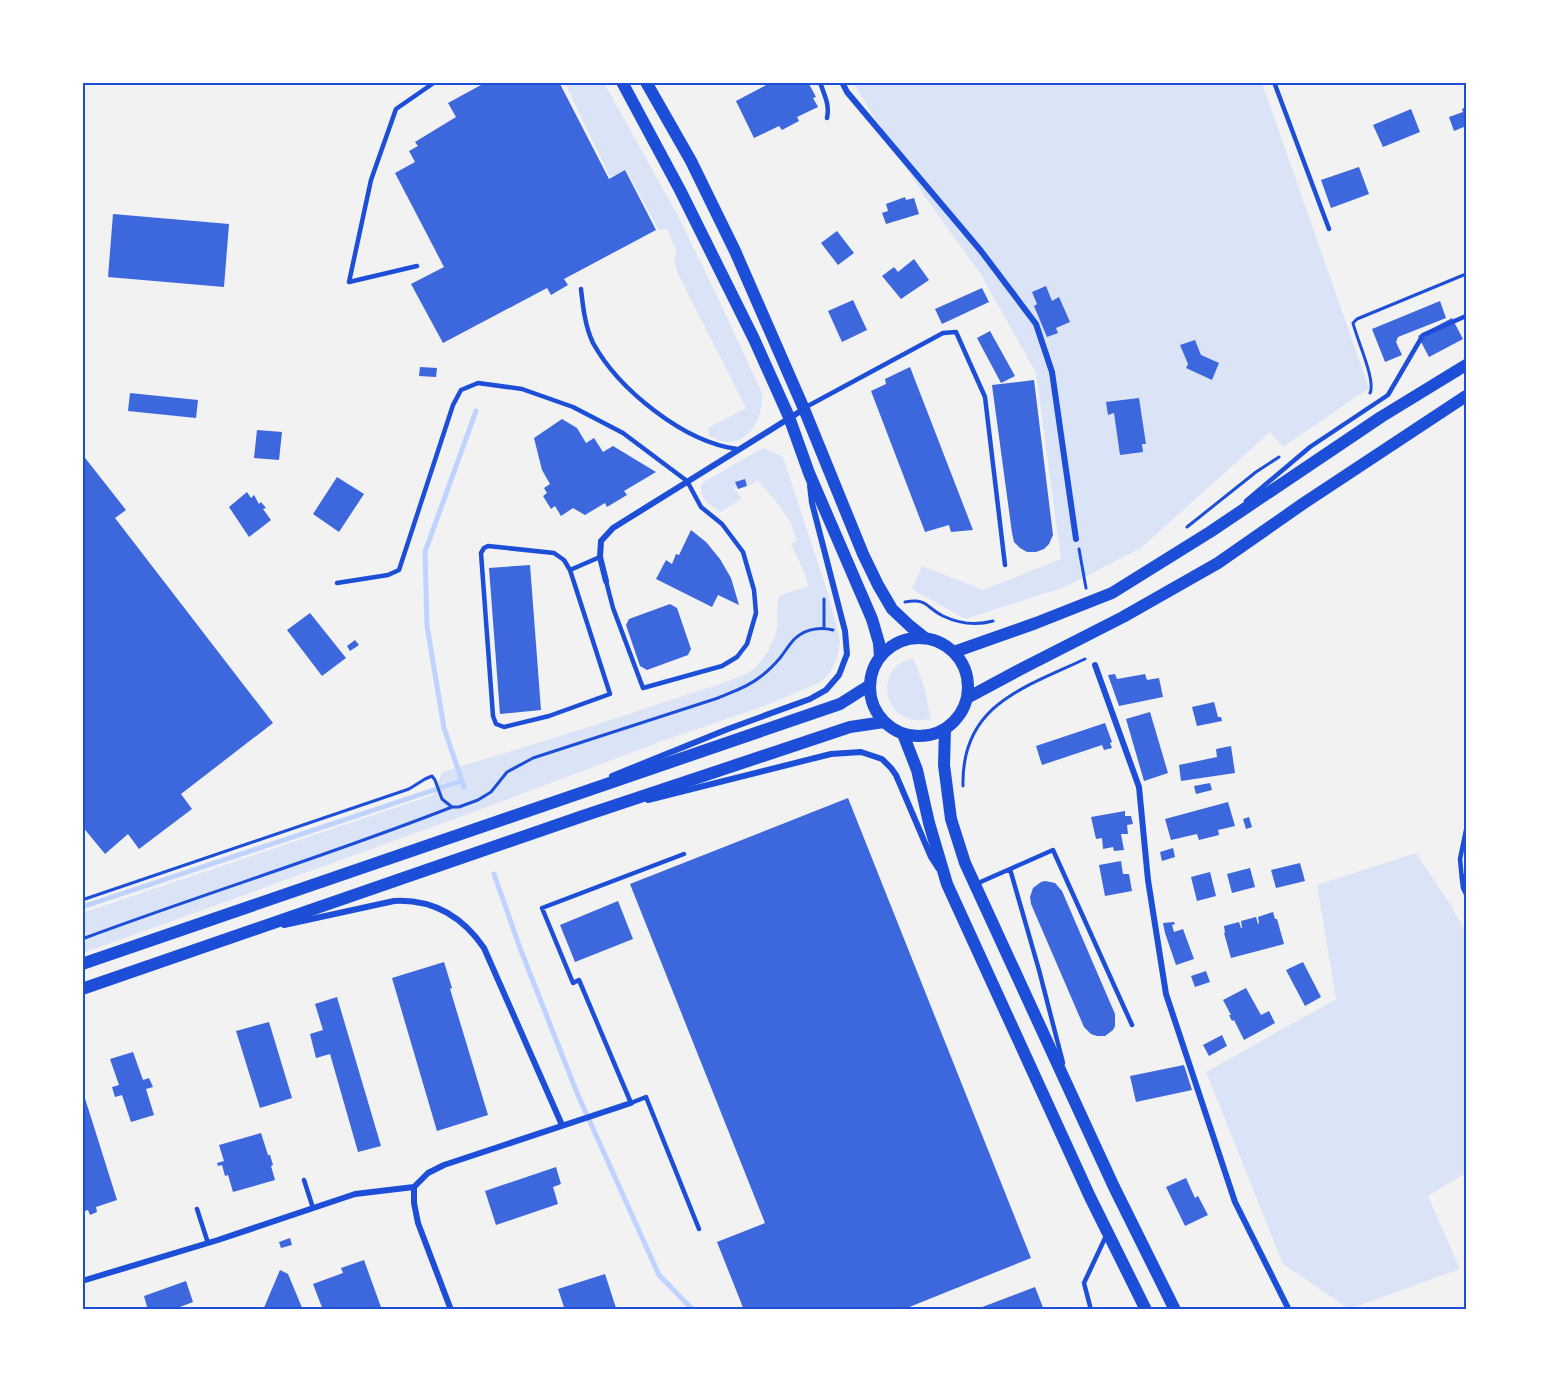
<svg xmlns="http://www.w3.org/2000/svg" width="1549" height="1392" font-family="'Space Grotesk',sans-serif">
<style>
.green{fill:#dbe4f7}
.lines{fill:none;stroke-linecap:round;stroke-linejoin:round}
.stream{stroke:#bfd3fe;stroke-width:5}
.building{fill:#3d67dc}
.path{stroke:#1d4ed8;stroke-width:3}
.service{stroke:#1d4ed8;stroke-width:4.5}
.minor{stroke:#1d4ed8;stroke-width:6}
.secondary{stroke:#1d4ed8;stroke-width:12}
.neatline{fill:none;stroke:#1d4ed8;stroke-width:2}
</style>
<rect width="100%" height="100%" fill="#f2f2f2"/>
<!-- green -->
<path class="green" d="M565 83H604L678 216 718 298 762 393C764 413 753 438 732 442 724 443 716 439 709 436V427L746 408 678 274 674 260 677 253 667 229 659 230 626 170 610 177Z
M853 83H1262L1369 388 1283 447 1270 432 1141 548 1065 587 965 619 912 589 922 566 983 590 1061 559 1036 373 980 273 923 194Z
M763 448 783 457 828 594 840 640 838 656 830 673 821 682 764 706 662 741 463 816 83 953 82 913 433 795 442 772C522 748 603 723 683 696 698 691 744 678 755 668 764 659 775 641 777 628 778 617 776 607 779 596L808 586 805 574 791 544 797 541 790 521 774 499 757 480 751 485 733 488 742 498 721 512C710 505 697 498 702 483Z
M913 658 924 686 931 719C922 720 915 722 907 718 888 711 881 687 893 670 898 663 905 661 913 658Z
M1416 853 1450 904 1466 932V1173L1428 1196 1460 1269 1349 1309 1283 1264 1206 1072 1336 999 1317 885Z"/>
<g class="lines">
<!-- stream -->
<path class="stream" d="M464 787 444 728 427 626 425 552 476 411
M494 874 520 948 577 1093 659 1275 693 1310
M82 907 461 781"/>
</g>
<!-- building -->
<path class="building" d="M480 82H559L609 179 625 170 656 230 564 279 568 285 551 295 547 288 443 343 411 284 444 267 395 173 415 162 409 151 418 146 415 142 456 117 448 103 481 85Z
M772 82H806L807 85 809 84 816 97 813 98 818 107 797 117 799 121 782 130 779 126 754 138 736 101Z
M1466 107V126L1454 131 1449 117 1463 112 1462 109Z
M1411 109 1420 132 1383 147 1373 125Z
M1359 167 1369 194 1331 208 1321 180Z
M905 197 906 200 914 198 919 214 886 224 882 213 888 211 886 204Z
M113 214 229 224 224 287 108 277Z
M837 231 854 253 838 265 821 243Z
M914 259 929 280 901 299 882 276 894 267 898 272Z
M1046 286 1052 301 1059 297 1070 322 1056 328 1058 333 1047 337 1034 306 1037 304 1032 292Z
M982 288 989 302 942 324 935 309Z
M853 300 867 330 842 342 828 311Z
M1440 301 1446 318 1398 337 1396 342 1402 355 1385 362 1372 329Z
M1452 318 1463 339 1429 357 1418 336Z
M990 331 1015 376 1001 383 977 338Z
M1195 340 1201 355 1219 363 1212 380 1186 368 1188 364 1180 345Z
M420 367 437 368 436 377 419 376Z
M910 367 973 530 951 532 949 525 925 532 871 391 886 384 885 379Z
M1034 380 1053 535 1049 544 1044 549 1036 552H1027L1020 548 1014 542 1012 533 992 385Z
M130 393 198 400 196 418 128 411Z
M1139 398 1146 444H1142L1143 452 1120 455 1114 413 1108 415 1106 402Z
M562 419 577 428 586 443 594 438 603 452 613 446 656 472 624 491 627 495 607 507 605 503 585 515 573 508 561 516 555 506 551 509 543 496 547 493 544 488 550 484 542 470 534 438Z
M257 430 282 432 279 460 254 458Z
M82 454 126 510 115 518 273 723 181 794 192 809 139 849 128 834 105 854 82 826Z
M337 477 364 494 339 532 313 514Z
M745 479 747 486 738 489 735 482Z
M247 492 251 498 254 495 259 504 261 502 266 508 263 509 271 520 249 537 229 507Z
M691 530 706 542 720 559 731 578 739 605 718 595 712 607 656 579 666 560 672 564 676 554 679 555Z
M530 565 541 710 500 714 489 568Z
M670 604 677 608 691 649 688 655 647 670 640 666 626 625 629 619Z
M310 613 346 658 322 676 287 630Z
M355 640 359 645 350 651 347 646Z
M1115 674 1117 679 1145 674 1147 680 1159 678 1163 697 1119 706 1108 675Z
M1214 702 1218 717H1221L1222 721 1197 726 1192 707Z
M1150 712 1168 773 1144 781 1126 719Z
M1105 723 1112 742 1110 743 1112 748 1104 750 1102 745 1042 765 1036 746Z
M1231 746 1235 773 1181 781 1179 765 1217 757 1216 749Z
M1210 783 1212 790 1196 794 1194 786Z
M848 798 1031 1258 902 1310H744L717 1242 765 1223 630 884Z
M1228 802 1235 826 1218 830 1219 835 1199 840 1197 834 1171 840 1165 819Z
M1125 811V816H1131L1133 824 1127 825 1128 834H1121L1124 850 1114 851 1113 847 1103 849 1102 838 1096 839 1091 817Z
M1249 817 1252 827 1246 829 1243 819Z
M1173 848 1175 857 1162 861 1160 852Z
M1121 861 1123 874H1129L1132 891 1105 896 1099 865Z
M1300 863 1305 881 1276 888 1271 870Z
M1250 868 1255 887 1232 893 1227 874Z
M1210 872 1216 896 1197 901 1191 877Z
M1045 881 1055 883 1062 891 1115 1014V1026L1113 1030 1105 1036H1097L1091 1034 1084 1027 1031 904 1030 897 1033 888 1041 882Z
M618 901 633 939 575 962 560 925Z
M1273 912 1275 919H1277L1284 944 1231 958 1224 933H1225L1224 926 1239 922 1241 928H1242L1241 921 1256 917 1258 924 1259 923 1258 917Z
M1174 922 1175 924 1172 925 1174 932 1183 929 1194 959 1176 965 1165 933 1163 923Z
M444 962 452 988 450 989 488 1115 437 1131 392 978Z
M1303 962 1321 997 1305 1006 1286 970Z
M1206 971 1210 982 1195 987 1191 976Z
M1246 988 1261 1015 1269 1011 1275 1023 1244 1040 1234 1020 1232 1021 1229 1015H1231L1223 1000Z
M337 997 381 1146 358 1152 330 1054 316 1058 310 1034 323 1030 315 1004Z
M269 1022 292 1098 260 1108 236 1031Z
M1222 1035 1227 1046 1209 1056 1203 1045Z
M133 1052 143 1080 149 1078 153 1087 146 1089 154 1115 131 1122 122 1095 115 1097 112 1087 119 1085 110 1059Z
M1184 1065 1192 1090 1136 1102 1130 1076Z
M83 1092 117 1200 96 1207 97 1212 90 1215 88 1210 82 1212Z
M261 1133 268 1155H270L273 1165 271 1166 275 1180 233 1192 228 1175 225 1176 222 1165 218 1166 217 1163 224 1161 219 1145Z
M556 1167 561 1184 553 1187 558 1204 496 1225 485 1191Z
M1186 1178 1195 1198 1198 1196 1208 1215 1185 1226 1166 1187Z
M290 1238 292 1245 281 1248 279 1242Z
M364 1260 382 1310H323L313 1284 343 1273 341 1268Z
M280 1270 288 1274 303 1310H263Z
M605 1274 616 1308 610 1310H565L558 1289Z
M186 1281 193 1302 172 1310H148L144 1296Z
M1035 1287 1044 1310H977V1309Z"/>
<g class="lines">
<!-- path -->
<path class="path" d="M1370 393C1376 380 1357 340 1353 323L1357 319 1466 274
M1187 527 1256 472 1279 457
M1079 549 1086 588
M824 599V628
M905 602C928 598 925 607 943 616 960 624 975 626 993 621
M963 786C961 705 1023 688 1085 659
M82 900 409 789 425 779 432 776 435 780 442 799 452 807H459L478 800 491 792 507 772 533 758 718 698C732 692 748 687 760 677 767 672 774 665 780 658 784 653 787 648 791 643 801 630 817 626 833 630
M82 939C205 893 330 855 452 807"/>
<!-- service -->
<path class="service" d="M820 82C824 95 830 104 827 118
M1274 82 1329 229
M417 266 349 282 371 180 396 109 435 82
M581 289C583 307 585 326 593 343 619 390 684 442 737 449
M806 407 943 333 956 332 985 397 1005 565
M1246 501 1310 447 1388 395 1423 335 1466 316
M570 570 564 560 554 553 488 546 484 548 481 553 493 716 496 724 504 727 549 716 610 694 570 570 600 557
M337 583 388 575 399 570 453 405 461 390 478 383 522 389 573 407 623 433 687 481 701 507 722 524 743 552 754 590 756 613 747 644 737 657 722 666 643 688 613 608 606 581
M684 854 542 908 573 983 579 980 631 1103 646 1097 699 1229
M1010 869 1053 850 1132 1025
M1466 875 1462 880 1463 888 1466 894
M1462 880 1460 859 1466 830
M976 884 1010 869 1039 970 1063 1063
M304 1180 313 1208
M197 1209 208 1243
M1091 1310 1084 1283 1106 1236"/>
<!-- minor -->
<path class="minor" d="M842 82 847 92 981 251 1036 324 1052 372 1076 539
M606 581 600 557 601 541 613 528 804 409
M1095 665 1139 787 1148 880 1166 994 1235 1202 1289 1310
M612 776 728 729 810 699 826 690 839 675 847 654 845 631 812 503 810 486
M648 800 831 754 861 752 882 759 891 768 896 775 931 857 938 868
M284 925 394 901C433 899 462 916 484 948L562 1125
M82 1281 218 1240 355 1194 414 1187
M451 1310 418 1223 414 1203V1187L428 1173 444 1165 631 1103"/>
<!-- secondary -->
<path class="secondary" d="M622 82 680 190 754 339 789 417 809 473 872 619 879 643 880 657
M646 82 691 161 735 251 804 409 863 554 878 585 892 609 910 626 925 638
M870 687a49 49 0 1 1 98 0a49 49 0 1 1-98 0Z
M954 652 1036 623 1112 593 1210 532 1381 417 1466 365
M967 698 1023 668 1123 617 1218 563 1304 503 1466 396
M945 729 944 765 951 819 965 863 1114 1187 1175 1310
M903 734 917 770 929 823 947 884 1090 1197 1146 1310
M82 964 840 704 870 685
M82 989 583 816 850 727 884 722"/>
</g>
<!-- border -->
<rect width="1549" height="1392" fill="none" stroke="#ffffff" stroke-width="168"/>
<rect x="84" y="84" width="1381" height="1224" class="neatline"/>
</svg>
